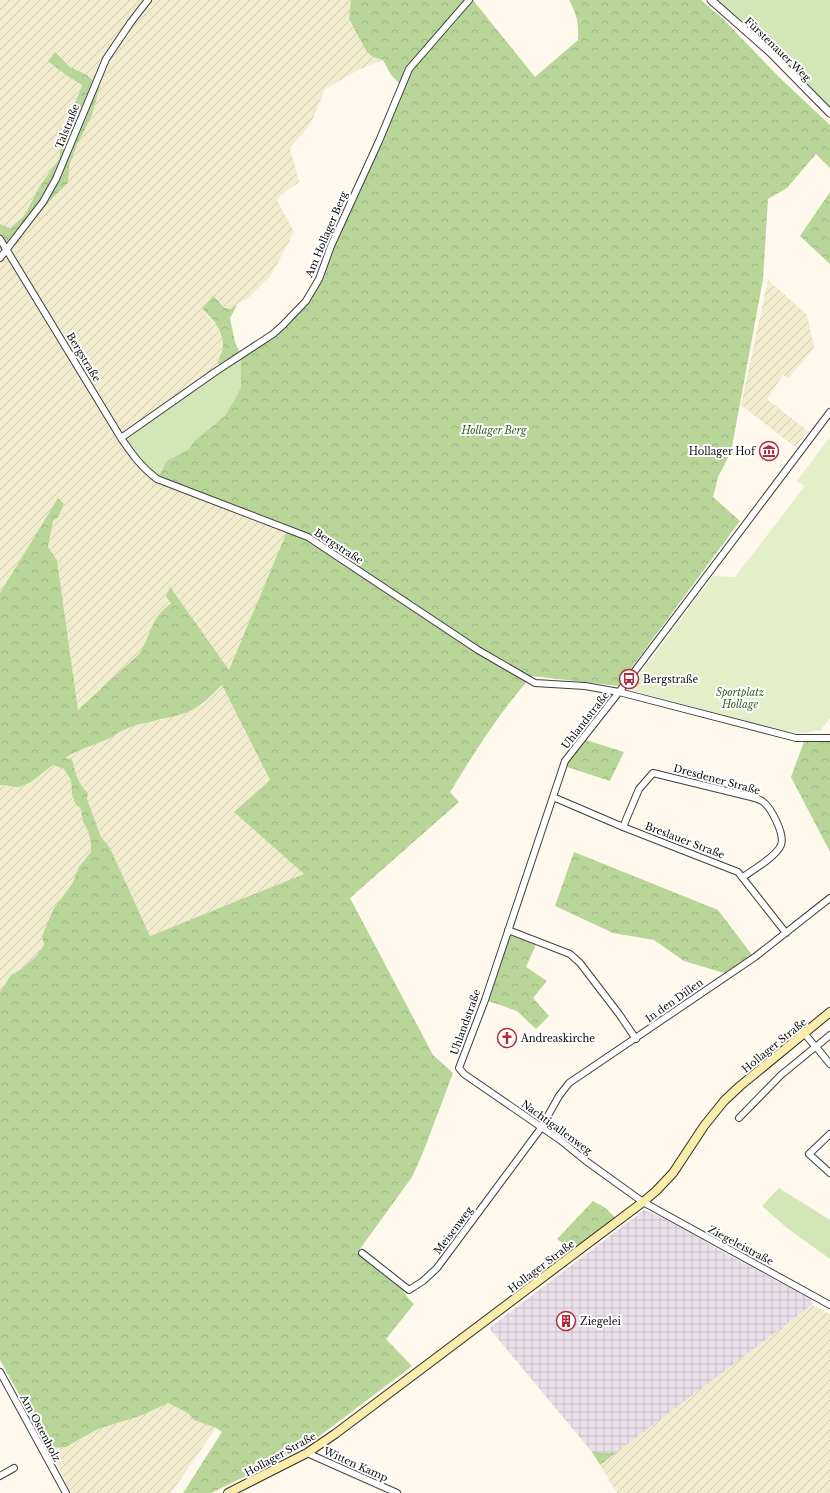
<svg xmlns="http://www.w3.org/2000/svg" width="830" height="1493" font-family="'Libre Baskerville',serif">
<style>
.industrial{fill:url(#industrial-grid)}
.farmland{fill:url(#farmland-furrows)}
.green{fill:#d3e6b8}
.forest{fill:url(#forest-crowns);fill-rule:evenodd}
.pitch{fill:#e4eec9}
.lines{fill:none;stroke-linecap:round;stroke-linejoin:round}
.minor-casing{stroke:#3f3f3f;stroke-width:8}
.tertiary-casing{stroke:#3f3f3f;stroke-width:9}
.secondary-casing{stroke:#2e2e2e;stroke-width:10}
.minor{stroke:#fff;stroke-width:6}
.tertiary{stroke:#fff;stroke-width:7}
.secondary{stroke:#faecab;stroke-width:8}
.labels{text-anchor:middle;stroke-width:4;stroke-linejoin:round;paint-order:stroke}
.street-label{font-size:10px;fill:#0c0c0c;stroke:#fff}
.park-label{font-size:10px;font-style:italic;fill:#325f20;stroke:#fff}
.poi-label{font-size:10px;fill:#0c0c0c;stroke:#fff;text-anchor:start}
</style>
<defs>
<pattern id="industrial-grid" width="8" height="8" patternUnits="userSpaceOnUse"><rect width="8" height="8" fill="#e9e0ea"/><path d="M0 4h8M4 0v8" fill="none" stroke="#c7bfc8"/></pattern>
<pattern id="farmland-furrows" width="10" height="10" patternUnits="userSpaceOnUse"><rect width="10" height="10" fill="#f2ecce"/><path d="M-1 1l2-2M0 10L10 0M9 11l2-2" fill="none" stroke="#cec9b0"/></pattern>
<pattern id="forest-crowns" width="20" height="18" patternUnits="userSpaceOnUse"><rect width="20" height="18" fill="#b8d698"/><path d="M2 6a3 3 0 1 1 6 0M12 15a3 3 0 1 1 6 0" fill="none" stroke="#9db682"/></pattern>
</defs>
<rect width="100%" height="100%" fill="#fef9ec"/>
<!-- industrial -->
<path class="industrial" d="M644 1210 666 1219 725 1253 811 1299 812 1305 616 1453 592 1452 489 1328Z"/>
<!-- farmland -->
<path class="farmland" d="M0 0H351L349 20 373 57 383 60 358 70 325 89 311 123 290 148 299 182 276 199 294 231 287 246 271 275 248 298 230 309 225 308 220 302 208 303 202 307 204 312 217 326 224 344 222 349 219 356 241 388 225 416 288 529 229 671 172 603 161 612 154 624 145 645 139 654 78 711 57 560 48 547 53 521 58 516V498L0 593V258L43 202 96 81 87 75 70 67 55 53 48 60 66 75 82 84 62 138 59 159 41 184 24 216 10 228 0 224Z
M768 280 807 315 814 348 789 378 783 375 767 399 808 431 795 447 741 405Z
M222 685 270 780 235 812 305 874 150 936 110 848 101 837 87 799 88 793 81 787 76 777 72 759 64 758 86 747 111 737 127 728 150 721 162 720 172 715 182 714 194 709 203 704Z
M53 765 64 769 71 780 72 794 75 803 81 809 83 822 88 831 91 844V852L79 867 72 884 54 908 50 921 44 945 36 956 23 968 11 975 0 992V785L20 787 43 773Z
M812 1305 830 1314V1493H617L600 1465Z
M168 1403 188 1413 194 1420 216 1428 171 1493H71L47 1444 53 1448 80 1440 98 1429 143 1415Z"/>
<!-- green -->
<path class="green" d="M711 0H830V112Z
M241 356V388L225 416 195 440 189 449 167 461 157 479 121 438Z
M779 1188 830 1220V1259L787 1228 762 1206Z"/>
<!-- forest -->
<path class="forest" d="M351 0H473L535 77 578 40C579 23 577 15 569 0H701L723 19 779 77 830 125V168L816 154 787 188 768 199 763 279 731 452 718 477 713 497 740 521 618 686 532 676C500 711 475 752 450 792L459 802 350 898 433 1055 453 1073 422 1155 412 1177 357 1253 402 1289 408 1298 414 1304 386 1339 412 1366 313 1441 285 1457 211 1493H183L222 1432 216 1428 194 1420 188 1413 168 1403 143 1415 98 1429 66 1447 53 1448 47 1444 0 1360V992L11 975 23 968 36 956 44 945 42 936 54 908 72 884 79 867 91 852V844L88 831 83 822 81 809 75 803 72 794 71 780 64 769 53 765 31 782 20 787 0 785V593L58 498 64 504 58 517 53 521 48 547 57 560 78 710 139 654C148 641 151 623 161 612 164 609 168 606 171 603L166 596 170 587 229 670 288 529 157 479 167 461 189 449 195 440 225 416 241 388V356L219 369C216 355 223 355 223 345 223 337 217 324 212 319 208 314 204 312 202 307L208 303 213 296 225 308 230 309 237 305 230 318 235 342 241 355 273 334 306 301 402 86 391 75 383 60 373 57 367 52 349 19ZM222 685 270 780 234 812 304 874 150 936 110 848 101 837 87 799 88 793C77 783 76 774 72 759L65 758C79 749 95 745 110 738 115 735 120 731 126 729 133 726 142 723 150 722 164 718 181 716 194 709 205 703 213 693 222 685Z
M55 52 70 67 87 75 100 86 92 115 77 145 69 166 68 183C45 203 29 229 7 249H0V224L10 228 24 216 41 184 59 159 62 138 82 85 66 75 48 61Z
M830 192V264L800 236Z
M830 738V852L791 777 805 739Z
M583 739 624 752 610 781 564 766Z
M574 852 718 910 752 955 731 971 724 973 684 961 654 940 613 933 555 906Z
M508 930 537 942 526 967 547 981 533 998 549 1016 536 1029 517 1011 485 1000Z
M593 1201 604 1207 618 1220 576 1253 557 1239Z
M592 1452 616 1453 600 1465Z"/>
<!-- pitch -->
<path class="pitch" d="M830 437V718L820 731 818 730 805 733 789 732 634 691 632 685 713 576 735 577 805 486 797 481Z"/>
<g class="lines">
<defs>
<path id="minor" d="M0 239 121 438C132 454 141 467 157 479L308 537 478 650 535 683 585 686 619 692 796 738H830
M0 258 43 202 56 179 106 59 131 22 148 0
M830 412 619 692 565 761 485 1000 459 1068 464 1074 560 1140 586 1161 643 1202 830 1305
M121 438 215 372 273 334 283 325 306 301 319 279 331 246 379 141 409 69 469 0
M553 797 623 827 738 872 786 933
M623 827 639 789 653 773 747 796C751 797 757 798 762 801 771 807 785 834 781 845 777 856 753 870 743 877
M508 930 570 954 580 963 619 1014 636 1039
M804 1033 814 1045
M817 1046 830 1035
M817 1048 830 1064
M739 1118 781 1075 814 1048
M830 1134 809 1154 830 1173
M362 1253 409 1290 423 1281 437 1268 541 1128 559 1096 569 1083 755 957 830 898
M0 1372 66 1493
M307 1453 397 1493
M0 1476 14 1468"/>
<path id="tertiary" d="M711 0 770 52 830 113"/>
<path id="secondary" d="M228 1493 307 1453 335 1434 643 1202 656 1191 673 1173 704 1126 724 1101 740 1086 830 1012"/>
</defs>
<!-- minor casing -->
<use href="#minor" class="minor-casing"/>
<!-- tertiary casing -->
<use href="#tertiary" class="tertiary-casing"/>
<!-- secondary casing -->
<use href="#secondary" class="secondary-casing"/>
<!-- minor -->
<use href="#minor" class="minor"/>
<!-- tertiary -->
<use href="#tertiary" class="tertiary"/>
<!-- secondary -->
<use href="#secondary" class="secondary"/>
</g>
<!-- icons -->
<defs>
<symbol id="museum-ring" viewBox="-11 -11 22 22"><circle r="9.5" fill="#fff" stroke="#b32c3c" stroke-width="1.5"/><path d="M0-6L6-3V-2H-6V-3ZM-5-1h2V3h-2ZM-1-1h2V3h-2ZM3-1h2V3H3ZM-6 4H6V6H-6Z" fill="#b32c3c"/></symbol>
<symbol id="bus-ring" viewBox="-11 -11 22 22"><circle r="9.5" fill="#fff" stroke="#b32c3c" stroke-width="1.5"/><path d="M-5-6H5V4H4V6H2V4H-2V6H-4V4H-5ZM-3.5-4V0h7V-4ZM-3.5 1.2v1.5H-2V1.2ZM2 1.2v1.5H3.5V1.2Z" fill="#b32c3c"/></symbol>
<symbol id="church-ring" viewBox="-11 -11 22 22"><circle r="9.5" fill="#fff" stroke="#b32c3c" stroke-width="1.5"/><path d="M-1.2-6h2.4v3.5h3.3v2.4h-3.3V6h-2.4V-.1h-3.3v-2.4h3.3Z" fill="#b32c3c"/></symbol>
<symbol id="building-ring" viewBox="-11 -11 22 22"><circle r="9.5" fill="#fff" stroke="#b32c3c" stroke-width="1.5"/><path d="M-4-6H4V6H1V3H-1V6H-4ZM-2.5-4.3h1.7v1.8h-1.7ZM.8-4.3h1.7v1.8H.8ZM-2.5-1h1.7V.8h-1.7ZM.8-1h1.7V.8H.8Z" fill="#b32c3c"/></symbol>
</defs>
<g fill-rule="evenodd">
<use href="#museum-ring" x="758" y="440" width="22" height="22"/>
<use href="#bus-ring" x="618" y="668" width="22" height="22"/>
<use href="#church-ring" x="496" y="1027" width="22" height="22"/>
<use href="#building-ring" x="555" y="1310" width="22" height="22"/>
</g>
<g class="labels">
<!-- street labels -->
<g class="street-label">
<text transform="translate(778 49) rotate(44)" y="4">Fürstenauer Weg</text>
<text transform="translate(67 126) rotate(-68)" y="4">Talstraße</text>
<text transform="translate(326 234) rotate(-67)" y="4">Am Hollager Berg</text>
<text transform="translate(84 357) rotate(59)" y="4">Bergstraße</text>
<text transform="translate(339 546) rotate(33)" y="4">Bergstraße</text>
<text transform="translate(585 720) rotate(-52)" y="4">Uhlandstraße</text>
<text transform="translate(717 779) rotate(15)" y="4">Dresdener Straße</text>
<text transform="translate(685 840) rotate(21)" y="4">Breslauer Straße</text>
<text transform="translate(674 1000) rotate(-35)" y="4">In den Dillen</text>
<text transform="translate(465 1022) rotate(-70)" y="4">Uhlandstraße</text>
<text transform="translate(774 1045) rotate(-39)" y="4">Hollager Straße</text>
<text transform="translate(557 1127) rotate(36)" y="4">Nachtigallenweg</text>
<text transform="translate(453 1230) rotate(-53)" y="4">Meisenweg</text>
<text transform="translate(741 1245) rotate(28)" y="4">Ziegeleistraße</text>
<text transform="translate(541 1266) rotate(-37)" y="4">Hollager Straße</text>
<text transform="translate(41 1428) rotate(62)" y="4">Am Ostenholz</text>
<text transform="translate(280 1454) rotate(-29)" y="4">Hollager Straße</text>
<text transform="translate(356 1464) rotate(24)" y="4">Witten Kamp</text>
</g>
<!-- park labels -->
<g class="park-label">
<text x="494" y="434">Hollager Berg</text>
<text x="740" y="696">Sportplatz<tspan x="740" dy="12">Hollage</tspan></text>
</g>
<!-- poi labels -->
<g class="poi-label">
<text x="755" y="455" text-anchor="end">Hollager Hof</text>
<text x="643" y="683">Bergstraße</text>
<text x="521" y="1042">Andreaskirche</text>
<text x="580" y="1325">Ziegelei</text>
</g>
</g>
</svg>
